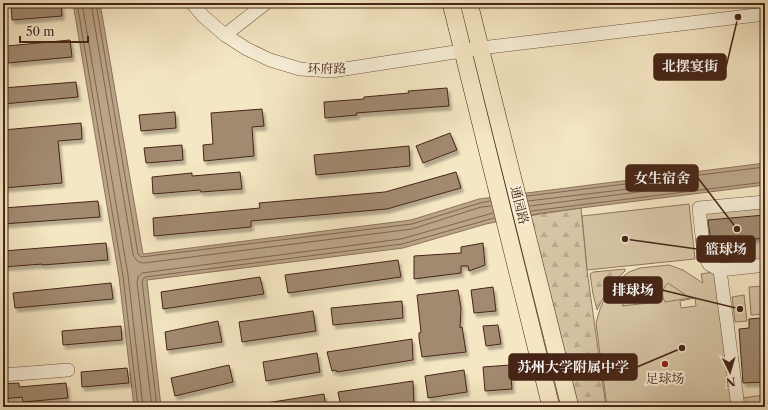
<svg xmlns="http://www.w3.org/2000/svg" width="768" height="410" font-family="'Libre Caslon Text','Noto Serif SC',serif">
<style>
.green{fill:#d7c6a6;stroke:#8e765e;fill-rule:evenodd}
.forest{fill:url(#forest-firs);stroke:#8e765e}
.park{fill:url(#park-crowns);stroke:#8e765e}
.water{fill:#baa588;stroke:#8c725a}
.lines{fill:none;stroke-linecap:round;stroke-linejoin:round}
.shore{stroke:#80654f;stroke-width:1}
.building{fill:#a18a70;stroke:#462516;filter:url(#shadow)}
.minor-casing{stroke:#725641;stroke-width:14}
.major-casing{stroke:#462516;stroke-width:18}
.minor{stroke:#f8efd8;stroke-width:13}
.major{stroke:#f5e7c3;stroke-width:17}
.poi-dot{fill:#8f2418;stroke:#f8efd8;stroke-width:1.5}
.labels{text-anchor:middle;stroke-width:4;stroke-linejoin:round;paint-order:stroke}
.street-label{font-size:13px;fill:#462516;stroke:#f8efd8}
.poi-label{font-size:13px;fill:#462516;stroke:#f8efd8}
.leader{fill:none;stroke:#462516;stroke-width:1.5}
.callout-dot{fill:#462516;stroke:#f8efd8;stroke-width:1.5}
.callout{fill:#462516;stroke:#462516;stroke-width:1.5}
.callout-label{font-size:14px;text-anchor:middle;font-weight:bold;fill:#fff}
</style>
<defs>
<pattern id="forest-firs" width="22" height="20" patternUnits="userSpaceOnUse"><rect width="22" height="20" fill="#d7c6a6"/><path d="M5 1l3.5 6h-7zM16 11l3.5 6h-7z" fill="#baaa8e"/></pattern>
<pattern id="park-crowns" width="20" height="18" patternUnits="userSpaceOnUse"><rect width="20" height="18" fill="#d7c6a6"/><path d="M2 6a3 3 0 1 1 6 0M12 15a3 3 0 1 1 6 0" fill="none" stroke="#baaa8e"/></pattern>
<filter id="shadow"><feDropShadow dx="2.5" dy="4" stdDeviation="1" flood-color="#0004"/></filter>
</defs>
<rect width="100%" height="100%" fill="#f5e7c3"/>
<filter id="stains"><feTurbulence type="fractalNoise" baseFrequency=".005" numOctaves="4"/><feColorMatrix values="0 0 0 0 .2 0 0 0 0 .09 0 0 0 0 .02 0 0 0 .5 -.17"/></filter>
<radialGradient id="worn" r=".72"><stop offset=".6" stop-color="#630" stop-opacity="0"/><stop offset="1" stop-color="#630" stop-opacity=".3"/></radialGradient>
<!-- green -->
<path class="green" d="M765 203V264L727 267 706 252 701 210Z
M689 204 695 259 587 270 582 216Z
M669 265 683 270 703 283 701 274 714 272 732 407H607L596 323 600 309 607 293 616 282 629 272 640 268ZM695 298 696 306 681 308 680 301Z
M765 286V314L751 315 749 287Z
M744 295 747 321 735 322 732 297Z
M765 395V407H742V398Z"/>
<!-- forest -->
<path class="forest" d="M581 208 587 270 606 407H574L528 216Z
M625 269V271L610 285 597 310 593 294 590 274 593 272Z"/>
<!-- park -->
<path class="park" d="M640 283 647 292 649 303 622 306Z
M668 283 690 298 665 302C661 295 662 288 668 283Z"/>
<!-- water -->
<path class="water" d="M73 3H100L143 254 411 220 479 199 765 163V185L541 213 486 224 403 248 147 280 161 407H134L119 277Z"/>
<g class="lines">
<!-- shore -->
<path class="shore" d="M77 3 123 276 138 407
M82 3 128 275 143 407
M91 3 133 254C135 260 139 263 144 263L412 229 481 207 491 206
M96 3 138 254 141 257 412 224 480 203 490 201
M527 196 765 167
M528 201 646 187 648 189 646 191 530 206
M531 211 765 182
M152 407 137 282 138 277 142 273 401 239 493 213
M157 407 142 281 145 277 402 244 494 218"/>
</g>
<!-- building -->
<path class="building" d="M28 3H61L62 16 12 20 11 5Z
M70 40 72 57 8 63 7 46Z
M76 82 78 97 3 104V88Z
M447 88 449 106 356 113 357 115 325 118 324 102 364 99V97L409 93 408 91Z
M262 109 264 126 252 127 254 156 204 161 203 145 213 144 211 113Z
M175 112 176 128 141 131 139 115Z
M81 123 82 139 58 141 62 183 3 188V158H5L3 130Z
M450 133 457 150 423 163 416 146Z
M182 145 183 160 146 163 144 148Z
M409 146 410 166 316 175 314 155Z
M240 172 242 189 201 192 200 190 153 194 152 177 192 173V176Z
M456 172 461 188 387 209 251 221V227L154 236 153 218 260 208 259 203 385 192Z
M98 201 100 217 3 224V208Z
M765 215V238L711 243 708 220Z
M106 243 108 260 42 265V264L3 267V251Z
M483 243 485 265 469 271 468 266H461V273L414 279V256L461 253V247Z
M398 260 401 277 288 293 285 275Z
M260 277 264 294 163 309 161 292Z
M111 283 113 299 15 308 13 293Z
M493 287 496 311 474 313 471 290Z
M458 290 461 308 460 328 462 327 466 352 422 357 419 338V333L421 332 417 295Z
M402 301 403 318 333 325 331 308Z
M313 311 316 331 242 342 239 322Z
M761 318 762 322H765V382L743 383 739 329 749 328V319Z
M218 321 222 342 167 350 165 332Z
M498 325 501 344 486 346 483 326Z
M121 326 122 340 63 345 62 331Z
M412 339 413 360 337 372 336 370 332 371 327 352Z
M317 353 320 372 266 381 263 362Z
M229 365 233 382 175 396 171 378Z
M510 365 512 389 485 391 483 367Z
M127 368 129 383 82 387 81 372Z
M464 370 467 392 428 398 425 376Z
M413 381 414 407H341L338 392Z
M19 383V387L66 383 68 398 23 402 22 397 3 399V384Z
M324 394 326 407H266V403Z"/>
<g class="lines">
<defs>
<path id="minor" d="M192 3 203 16 225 35 247 49 270 60 300 69 332 71 481 48 765 14
M225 35 266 3
M720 270 709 264 704 254 699 208 765 202
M3 375 68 370
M738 407 720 270 765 265"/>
<path id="major" d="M451 3 551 407
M469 3 570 407"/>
</defs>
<!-- minor casing -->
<use href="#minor" class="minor-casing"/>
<!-- major casing -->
<use href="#major" class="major-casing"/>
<!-- minor -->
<use href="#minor" class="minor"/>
<!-- major -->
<use href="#major" class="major"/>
</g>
<!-- markers -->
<circle class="poi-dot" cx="665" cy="364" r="4"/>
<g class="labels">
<!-- street labels -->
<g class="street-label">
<text transform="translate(327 68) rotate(-1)" y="5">环府路</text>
<text transform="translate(520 205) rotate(76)" y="5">通园路</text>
</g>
<!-- poi labels -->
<g class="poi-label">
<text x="665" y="383">足球场</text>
</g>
</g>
<!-- callouts -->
<path class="leader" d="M738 17L726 67M737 229L698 178M625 239L697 249M740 309L662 290M682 348L637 367"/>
<g class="callout-dot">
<circle cx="738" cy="17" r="4"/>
<circle cx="737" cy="229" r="4"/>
<circle cx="625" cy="239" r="4"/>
<circle cx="740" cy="309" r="4"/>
<circle cx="682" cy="348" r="4"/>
</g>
<g class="callout">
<rect x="654" y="54" width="72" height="26" rx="4"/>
<rect x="626" y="165" width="72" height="26" rx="4"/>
<rect x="697" y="236" width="58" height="26" rx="4"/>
<rect x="604" y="277" width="58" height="26" rx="4"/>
<rect x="509" y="354" width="128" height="26" rx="4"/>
</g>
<g class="callout-label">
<text x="690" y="71">北摆宴街</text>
<text x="662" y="183">女生宿舍</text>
<text x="726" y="254">篮球场</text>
<text x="633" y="295">排球场</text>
<text x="573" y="372">苏州大学附属中学</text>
</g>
<!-- margin -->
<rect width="768" height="410" fill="none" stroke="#f5e7c3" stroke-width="16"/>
<rect x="4" y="4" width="760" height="402" fill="none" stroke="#462516" stroke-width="2"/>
<rect x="8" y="8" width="752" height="394" fill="none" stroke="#462516"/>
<!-- north arrow -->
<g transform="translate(730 372) rotate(175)" stroke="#f8efd8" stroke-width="3" paint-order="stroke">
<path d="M0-3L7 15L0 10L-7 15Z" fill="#462516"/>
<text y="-6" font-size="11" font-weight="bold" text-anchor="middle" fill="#462516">N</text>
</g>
<!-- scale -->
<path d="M20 36v6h68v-6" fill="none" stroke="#462516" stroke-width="2"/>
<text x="26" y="36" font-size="12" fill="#462516" stroke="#f8efd8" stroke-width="3" paint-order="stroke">50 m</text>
<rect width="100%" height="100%" filter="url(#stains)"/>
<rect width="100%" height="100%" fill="url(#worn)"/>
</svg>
